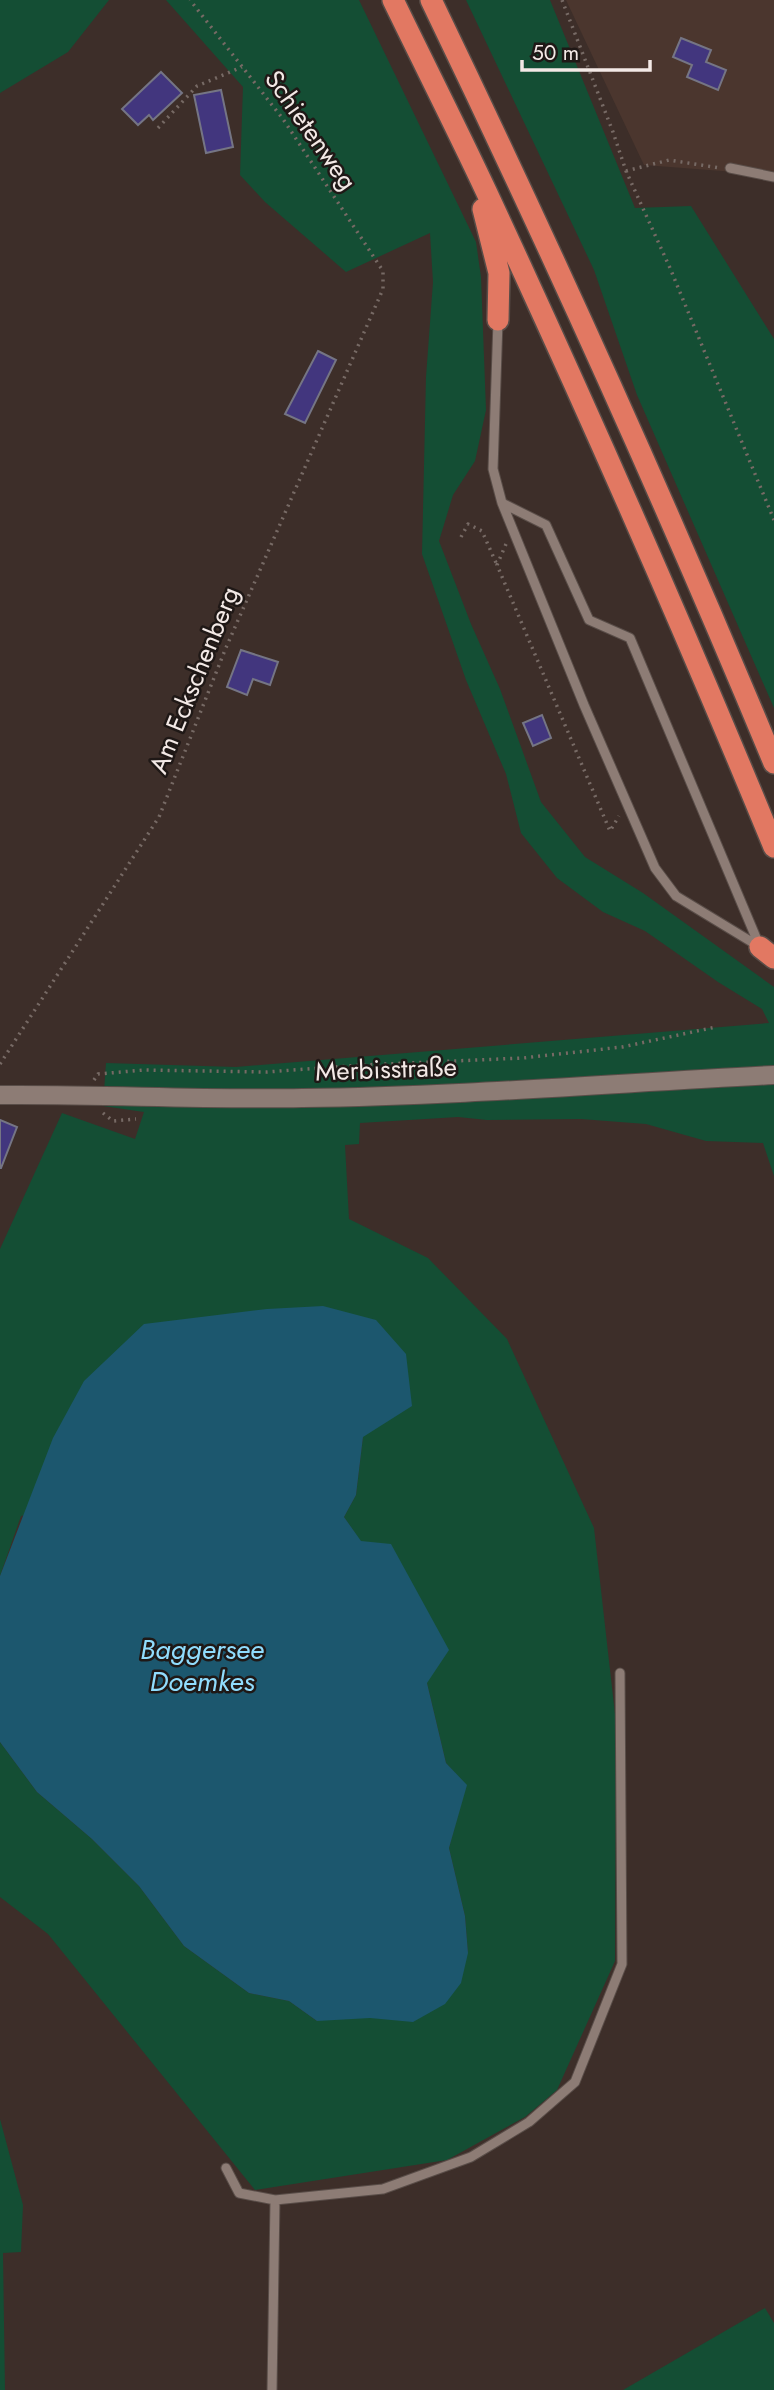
<svg xmlns="http://www.w3.org/2000/svg" width="774" height="2390" font-family="Jost,sans-serif">
<style>
.built{fill:#4b362e}
.green{fill:#144e34}
.water{fill:#1c576e}
.building{fill:#42367e;stroke:#757584;stroke-width:2}
.lines{fill:none;stroke-linecap:round;stroke-linejoin:round}
.lane-casing{stroke:#594d48;stroke-width:11}
.street-casing{stroke:#594d48;stroke-width:20}
.highway-casing{stroke:#594d48;stroke-width:24}
.path{stroke:#776a65;stroke-width:3.5;stroke-dasharray:2 5;stroke-linecap:butt}
.lane{stroke:#8d7c75;stroke-width:9}
.street{stroke:#8d7c75;stroke-width:18}
.highway{stroke:#e27862;stroke-width:21}
.labels{text-anchor:middle;stroke-width:5;stroke-linejoin:round;paint-order:stroke}
.street-label{font-size:26px;fill:#f3e9e6;stroke:#1f1816}
.water-label{font-size:28px;font-style:italic;fill:#90dcfd;stroke:#1f1816}
</style>
<rect width="100%" height="100%" fill="#3d2e29"/>
<!-- built -->
<path class="built" d="M566 0H774V175L644 165Z"/>
<!-- green -->
<path class="green" d="M0 0H109L68 52 0 93Z
M166 0H359L476 242 481 277 486 410 475 461 453 495 439 541 471 624 500 689 541 802 585 857 643 893 774 987V1176L763 1143 706 1141 646 1124 581 1119 487 1120 458 1117 360 1123 359 1144 345 1145 349 1219 428 1258 507 1339 594 1528 616 1723 615 1961 557 2090 525 2117 447 2160 255 2190 48 1934 0 1897V1742L37 1792 92 1839 139 1886 184 1946 249 1993 289 2001 317 2021 468 1953 465 1916 449 1848 466 1785 446 1763 427 1683 361 1542 344 1517 356 1495 363 1437 21 1516 0 1576V1249L62 1113 135 1139 144 1112 103 1106 106 1063 236 1067 769 1023 762 1009 718 982 645 931 603 912 557 878 521 833 506 774 466 680 422 554 426 377 433 282 430 233 346 272 265 202 240 175 243 87Z
M466 0H550L635 208 691 206 774 339V708L637 395 594 270Z
M0 2119 23 2205 21 2252 3 2253 5 2390H0Z
M765 2308 774 2323V2390H623Z"/>
<!-- water -->
<path class="water" d="M323 1306 376 1320 406 1354 412 1406 363 1437 356 1495 344 1517 361 1541 391 1544 449 1650 427 1683 446 1763 467 1785 449 1848 465 1916 468 1953 461 1983 445 2004 413 2022 370 2018 317 2021 289 2001 249 1993 184 1946 139 1886 92 1839 37 1792 0 1742V1576L53 1438 84 1381 144 1324 267 1309Z"/>
<!-- building -->
<path class="building" d="M681 38 711 50 706 62 726 70 718 90 687 77 692 65 673 57Z
M161 72 182 93 153 120 149 115 138 125 122 109Z
M221 90 233 147 206 153 194 95Z
M318 351 336 360 305 423 285 414Z
M241 650 278 662 270 685 253 679 247 695 227 687Z
M542 715 551 738 533 746 523 723Z
M0 1120 17 1127 1 1168H0Z"/>
<g class="lines">
<defs>
<path id="lane" d="M730 168 774 177
M498 321 493 469 502 503 584 705 655 868 676 896 760 947
M502 503 546 525 589 620 630 638 760 947
M226 2168 239 2193 275 2200
M272 2390 275 2200 383 2189 471 2157 529 2122 575 2082 622 1964 620 1673"/>
<path id="street" d="M0 1095C101 1094 202 1100 302 1098 460 1096 617 1083 774 1075"/>
<path id="highway" d="M393 0C424 64 456 127 486 191 587 408 683 626 774 847
M431 0C552 251 667 505 774 763
M483 209 499 273 498 320
M760 947 774 958"/>
</defs>
<!-- lane casing -->
<use href="#lane" class="lane-casing"/>
<!-- street casing -->
<use href="#street" class="street-casing"/>
<!-- highway casing -->
<use href="#highway" class="highway-casing"/>
<!-- path -->
<path class="path" d="M562 0 613 132 626 171 670 268 774 520
M158 128 197 86 242 67
M626 171 669 160 720 168
M461 537 468 524 482 531 497 565
M506 544 497 565 610 831 619 816
M0 1064 159 817 225 650 383 289V271L283 119 190 0
M94 1080 98 1074 144 1070 266 1072 363 1065 523 1058 622 1047 716 1027
M103 1113 113 1121 136 1119"/>
<!-- lane -->
<use href="#lane" class="lane"/>
<!-- street -->
<use href="#street" class="street"/>
<!-- highway -->
<use href="#highway" class="highway"/>
</g>
<g class="labels">
<!-- street labels -->
<g class="street-label">
<text transform="translate(311 130) rotate(55)" y="9">Schietenweg</text>
<text transform="translate(194 680) rotate(-68)" y="9">Am Eckschenberg</text>
<text transform="translate(386 1069) rotate(-2)" y="9">Merbisstraße</text>
</g>
<!-- water labels -->
<g class="water-label">
<text x="202" y="1659">Baggersee<tspan x="202" dy="32">Doemkes</tspan></text>
</g>
</g>
<!-- scale -->
<path d="M522 60v10h128v-10" fill="none" stroke="#f3e9e6" stroke-width="3.5"/>
<text x="532" y="60" font-size="21" fill="#f3e9e6" stroke="#1f1816" stroke-width="5" paint-order="stroke">50 m</text>
</svg>
